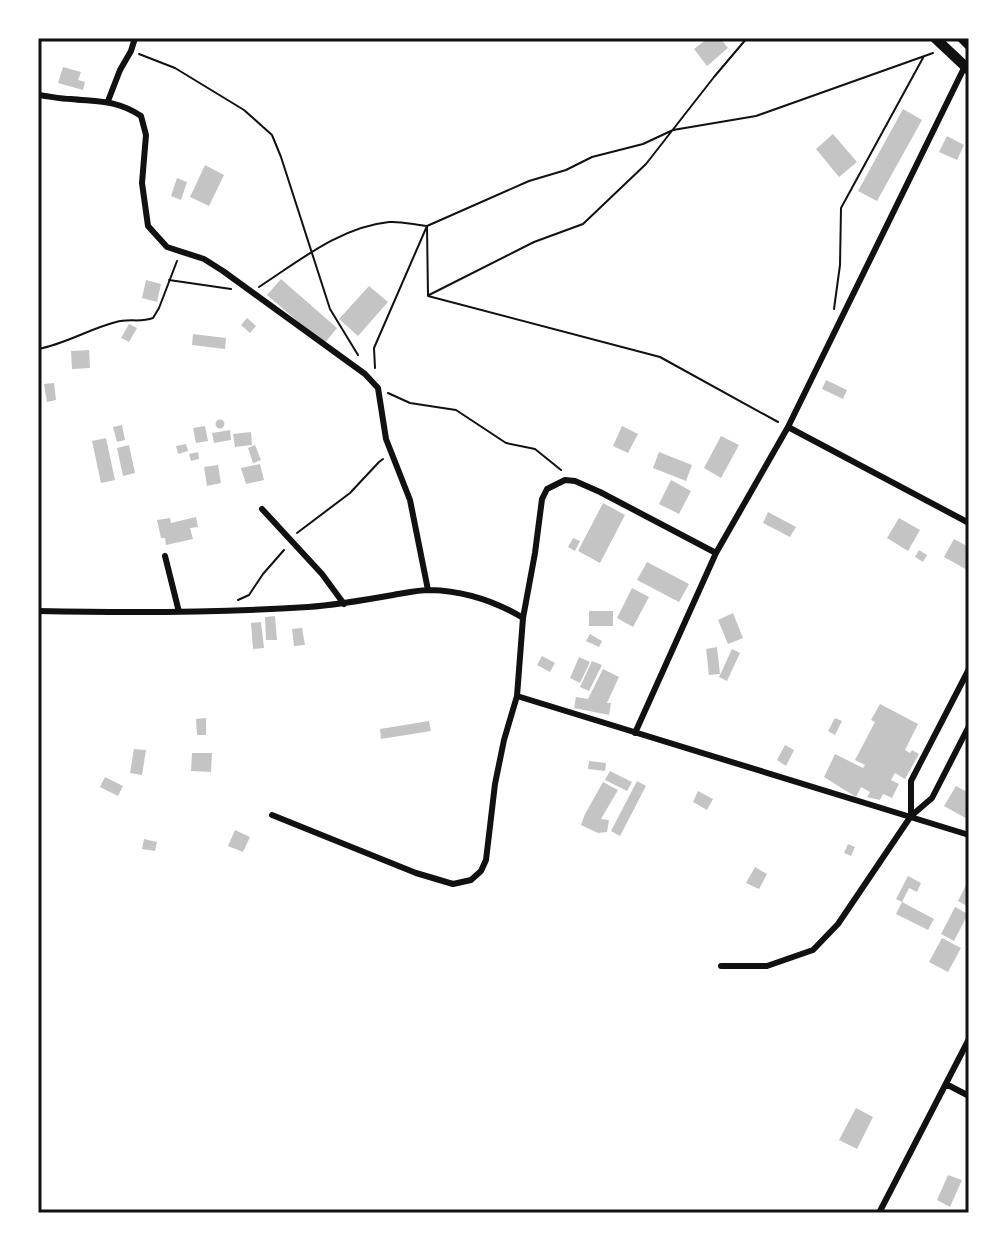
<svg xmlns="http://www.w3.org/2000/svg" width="1007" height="1251" font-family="Rubik,sans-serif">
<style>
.building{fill:#c4c4c4}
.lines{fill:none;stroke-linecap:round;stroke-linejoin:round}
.path{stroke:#111;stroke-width:2}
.minor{stroke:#111;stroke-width:6}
.primary{stroke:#111;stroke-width:10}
.neatline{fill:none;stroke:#111;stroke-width:3}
</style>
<rect width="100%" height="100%" fill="#fff"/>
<!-- building -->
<path class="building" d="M708 38H720L728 48 707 66 694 49Z
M63 67 81 72 78 80 85 82 83 90 58 83Z
M903 109 922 120 877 201 858 191Z
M833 134 857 162 839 177 816 149Z
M947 136 964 145 957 160 939 152Z
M205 165 224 175 209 206 190 197Z
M177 178 187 182 181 200 171 196Z
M281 279 337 328 324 344 267 295Z
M146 280 161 284 157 302 142 298Z
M369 286 388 302 358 336 339 319Z
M247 318 256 326 250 333 241 325Z
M129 324 137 328 129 342 121 338Z
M193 334 226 338 225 349 192 345Z
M89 350 90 368 72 369 71 351Z
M826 380 847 390 843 399 822 389Z
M54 383 56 400 47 402 44 384Z
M215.5 424a4.5 4.5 0 1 1 9 0a4.5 4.5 0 1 1-9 0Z
M122 425 125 440 117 442 113 427Z
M205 426 208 441 196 443 193 428Z
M622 426 638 434 628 453 613 446Z
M230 430 231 440 214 443 212 433Z
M251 432 252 445 235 447 233 434Z
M721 436 739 445 721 478 704 468Z
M106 438 115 480 101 483 92 441Z
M186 444 188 451 178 454 176 446Z
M129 445 135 473 123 476 117 448Z
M255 445 261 460 253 463 248 448Z
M198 452 199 459 191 461 189 454Z
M659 452 692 465 686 481 653 468Z
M260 464 264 480 246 484 241 468Z
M218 465 221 483 207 486 204 467Z
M671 480 691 491 679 514 659 504Z
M603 503 625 515 600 563 578 551Z
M768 512 796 527 790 537 763 523Z
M196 517 198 527 190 528 193 539 166 545 165 538H161L157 520 170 518 171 523Z
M899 518 920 530 908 551 887 538Z
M573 538 580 541 575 551 568 547Z
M954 539 969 547V571L944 557Z
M919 550 927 555 923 562 915 557Z
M647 562 689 584 679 602 637 580Z
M632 588 649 597 633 627 617 618Z
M589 611H613V626H589Z
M733 613 743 638 728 644 718 620Z
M275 616 277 640H266L265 617Z
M261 622 264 648 253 649 251 623Z
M302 628 305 645 294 646 292 629Z
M590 634 602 641 599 647 586 641Z
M717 647 720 674 709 675 706 649Z
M732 649 740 653 727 681 719 677Z
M542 656 555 663 550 672 537 665Z
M579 657 590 662 580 683 570 678Z
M592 661 602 665 589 691 580 687Z
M603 669 619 677 607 703H611L609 715 574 708 576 697 588 699Z
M880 704 918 724 905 750 910 753 912 750 919 754 905 779 895 773 891 780 899 784 892 798 883 794 880 800 867 797 870 792 861 787 856 797 824 777 835 754 863 768 865 765 855 760 875 722 871 720Z
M206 718V735H197L196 719Z
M835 718 842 721 835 735 828 731Z
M429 721 431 731 381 739 380 729Z
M785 745 794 750 786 766 777 760Z
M134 749 146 750 142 775 130 773Z
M192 753H212L211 772 191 771Z
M589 761 606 763 605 771 588 769Z
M610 771 632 782 627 791 605 780Z
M105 777 123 786 118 796 100 787Z
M637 781 646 786 620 836 611 831Z
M603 782 618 790 601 819 609 820 607 832 598 833 581 825 585 814Z
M956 786 969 793V820L944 806Z
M698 791 713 799 707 810 693 802Z
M235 830 250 837 243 852 228 846Z
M144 839 157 842 155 851 142 849Z
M848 844 855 847 851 856 844 853Z
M755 867 767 874 759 889 746 883Z
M908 876 921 883 917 892 909 888 902 902 896 899Z
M969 879V907L958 901Z
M902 902 934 919 928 930 896 914Z
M955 907 968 914 954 941 941 934Z
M942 938 961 948 948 972 929 962Z
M856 1108 873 1117 857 1149 839 1140Z
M948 1175 962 1180 950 1207 937 1200Z"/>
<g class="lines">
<!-- path -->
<path class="path" d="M139 54 175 68 244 110 272 135 281 157 330 309 358 355
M169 280 231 289
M259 287C299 261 340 227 389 222 401 221 415 225 427 226L374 348 375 368
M429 295 534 242 583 224 646 164 714 77 747 38
M834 309 840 265 841 208 924 56
M38 349C65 344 89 329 116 322 129 318 140 323 153 318L159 308 177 261
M388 393 410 403 456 410 506 443 535 449 561 470
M778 422 660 357 428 296 427 226 529 181 566 170 592 157 643 144 673 130 756 116 933 53
M297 533 350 493 379 462 383 459
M238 600 249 595 263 574 284 550"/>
<!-- minor -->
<path class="minor" d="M38 95C49 96 60 99 71 99 99 102 117 100 141 116L146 135 142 183 148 226 167 247 204 259 223 271 365 374 378 388 386 439 410 500 428 590
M108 101 120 70 131 51 135 38
M788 427 969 523
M262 509 322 574 344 604
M165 556 179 612
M38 611C128 613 218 613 308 607 337 605 365 600 393 595 405 593 418 590 430 590 463 591 495 601 523 618
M517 696 969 835
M635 733 716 553 788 427 965 66
M272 815 416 873 453 884 471 880 481 871 486 860 495 784 504 740 517 696 523 618 535 553 542 499 547 489 565 480 575 481 600 492 716 553
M911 816V781L969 669
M721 966H767L813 950 838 924 911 816 932 798 969 726
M946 1084 969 1096
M879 1213 969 1039"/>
<!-- primary -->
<path class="primary" d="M935 38 969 70
M962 38 969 45"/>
</g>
<!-- border -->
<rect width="1007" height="1251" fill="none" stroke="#ffffff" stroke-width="80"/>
<rect x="40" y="40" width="927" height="1171" class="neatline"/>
</svg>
